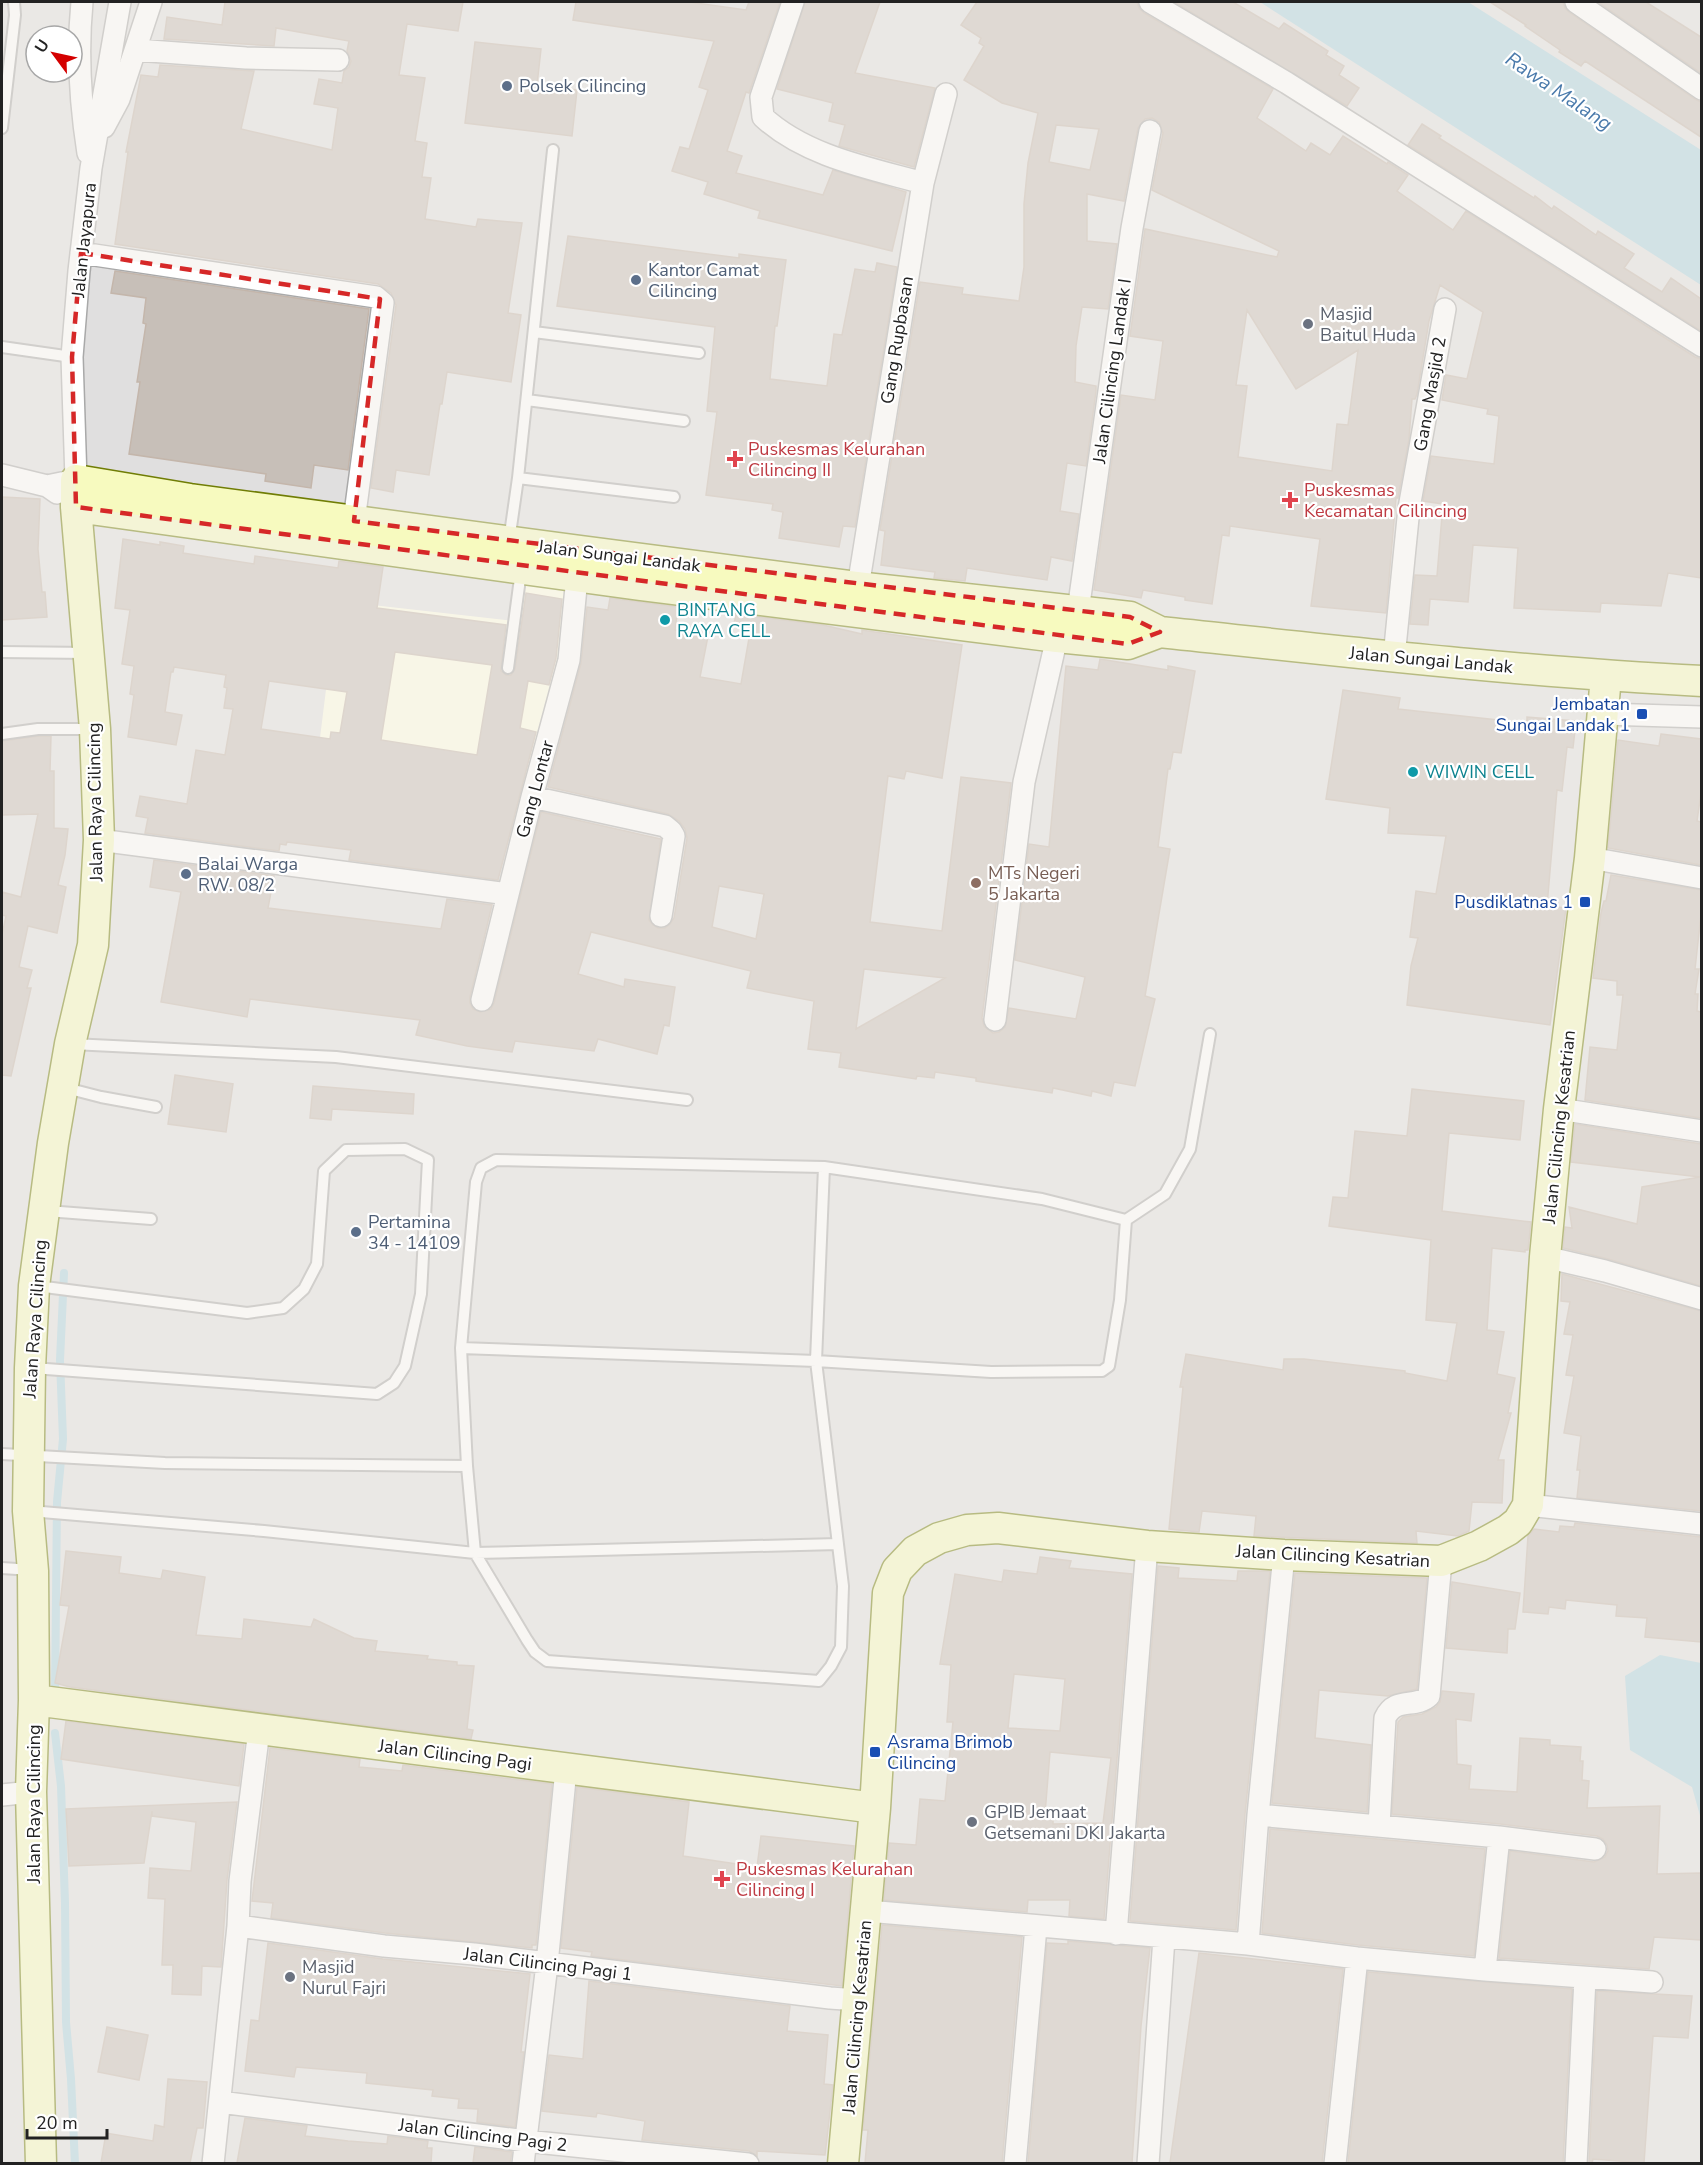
<svg xmlns="http://www.w3.org/2000/svg" width="1703" height="2165" font-family="'Nunito Sans',sans-serif">
<style>
.residential{fill:#e0dfdf;fill-rule:evenodd}
.education{fill:#ffffe5}
.water{fill:#aad3df}
.lines{fill:none;stroke-linecap:round;stroke-linejoin:round}
.stream{stroke:#aad3df;stroke-width:8}
.building{fill:#c7bfb8;stroke:#c4b6ab;stroke-width:1.5;fill-rule:evenodd}
.lane-casing{stroke:#a9a9a9;stroke-width:14}
.street-casing{stroke:#a9a9a9;stroke-width:24}
.secondary-casing{stroke:#707d05;stroke-width:33}
.lane{stroke:#fff;stroke-width:10}
.street{stroke:#fff;stroke-width:21}
.secondary{stroke:#f7fabf;stroke-width:30}
.marked{fill:none;stroke:#d62828;stroke-width:4.5;stroke-dasharray:12 8;stroke-linejoin:round}
.service-dot{fill:#5c6f8a;stroke:#fff;stroke-width:2}
.worship-dot{fill:#6b7280;stroke:#fff;stroke-width:2}
.health-dot{fill:#e0444e;stroke:#fff;stroke-width:2}
.culture-dot{fill:#0f9aa8;stroke:#fff;stroke-width:2}
.transit-dot{fill:#1a4fb4;stroke:#fff;stroke-width:2}
.education-dot{fill:#8d6e63;stroke:#fff;stroke-width:2}
.labels{text-anchor:middle;stroke-width:4.5;stroke-linejoin:round;paint-order:stroke}
.service-label{font-size:18px;fill:#4e5e75;stroke:#fff;text-anchor:start}
.street-label{font-size:18px;fill:#222;stroke:#fff}
.worship-label{font-size:18px;fill:#5b616d;stroke:#fff;text-anchor:start}
.health-label{font-size:18px;fill:#be3a42;stroke:#fff;text-anchor:start}
.culture-label{font-size:18px;fill:#0d838f;stroke:#fff;text-anchor:start}
.transit-label{font-size:18px;fill:#164399;stroke:#fff;text-anchor:end}
.education-label{font-size:18px;fill:#785e54;stroke:#fff;text-anchor:start}
.water-label{font-size:20px;font-style:italic;fill:#4a7aab;stroke:#fff}
</style>
<rect width="100%" height="100%" fill="#f2efe9"/>
<!-- residential -->
<path class="residential" d="M2 2H1701V2163H2ZM36 36H72V72H36Z"/>
<!-- education -->
<path class="education" d="M522 573 573 580 553 701 521 822 314 786 337 601 514 621Z"/>
<!-- water -->
<path class="water" d="M1260 2H1468L1701 150V285Z
M1660 1655 1701 1663V1819L1692 1787 1630 1750 1625 1676Z"/>
<g class="lines">
<!-- stream -->
<path class="stream" d="M55 1697 57 1502 63 1439 60 1360 64 1273
M55 1733 61 1786 65 1903 66 2022 71 2079 75 2164"/>
</g>
<!-- building -->
<path class="building" d="M225 2H463L458 31 407 24 399 75 425 78 415 141 427 143 422 177 431 178 425 219 476 227 478 219 522 223 508 313 521 315 511 382 447 372 442 404H440L429 475 396 470 393 492 371 488 396 305 391 293 378 284 115 244 128 152H126L141 75 158 77 160 65 254 71 241 129 332 150 338 108 314 104 319 79 342 83 344 71 349 67 351 61 347 51 349 41 276 28 274 46 164 39 167 17 222 25Z
M576 2H689L746 10 749 2H780L749 93 746 92 727 151 742 156 736 173 823 195 833 170 906 192 892 251 758 218 760 211 704 194 708 182 672 171 680 147 689 149 708 90 699 87 714 41 573 20Z
M805 2H880L855 73 935 88 914 167 839 146 845 125 829 121 833 103 777 89Z
M977 2H1137L1139 8 1144 13 1273 89 1257 118 1306 151 1311 143 1330 155 1343 136 1387 164 1388 162 1408 175 1397 191 1453 230 1466 211 1695 357 1701 359V578L1668 573 1661 606 1601 603 1600 612 1514 608 1518 548 1473 545 1468 602 1430 599 1428 625 1410 624 1415 575 1437 576 1443 504 1423 501 1431 456 1494 464 1499 416 1487 414 1488 409 1442 400 1446 375 1467 379 1483 312 1440 285 1429 321 1417 394 1415 399H1412L1409 439 1398 498H1396L1386 613 1311 606 1320 539 1230 526 1229 536 1222 535 1212 604 1185 600V597L1143 590 1141 598 1094 590 1121 395 1155 400 1163 341 1130 336 1145 229 1277 257 1279 251 1152 190 1163 133 1159 122 1152 118 1145 119 1138 128 1124 201 1087 194V241L1117 244 1108 309 1082 307 1076 346 1075 382 1096 386V391L1086 466 1067 463 1060 511 1079 514 1072 561 1051 557 1047 580 967 568 965 581 934 578 935 572 881 565 885 531 880 530 920 282 963 288 962 294 1019 301 1024 267V204L1028 163 1038 113 1002 103 964 80 984 46 979 43 981 38 961 25ZM1056 125 1099 129 1090 170 1049 162ZM1247 310 1296 389 1358 350 1348 425 1337 424 1332 471 1238 457 1247 386 1236 385Z
M1174 2H1233L1279 29 1284 23 1328 51 1326 55 1344 66 1339 75 1359 88 1347 106Z
M1490 2H1563L1565 8 1569 12 1695 99 1701 102V137L1585 61 1581 66 1559 52 1560 50 1525 26 1526 25Z
M1598 2H1646L1701 37V73Z
M475 42 541 49 537 85 577 90 572 136 465 123Z
M1422 124 1441 136 1439 138 1534 198 1535 196 1552 209 1554 206 1596 235 1598 231 1634 254 1624 268 1662 292 1671 278 1701 299V331L1408 145Z
M568 236 739 258V254L786 260 777 326H775L770 379 827 386 834 334 842 335 855 269 875 272 877 263 897 267 855 527 843 526 839 547 779 538 783 512 772 510 773 504 706 495 717 412 707 411 715 327 557 306Z
M115 271 369 309 348 470 314 465 311 488 265 481 266 474 129 454 140 382H137L146 324 143 323 146 298 111 293Z
M2 497 40 499 38 549 42 592H45L47 617 2 620Z
M123 539 160 545V542L184 546 183 553 254 564 255 556 338 568 339 561 383 567 377 608 506 625 501 668V671L506 675H511L515 669 526 593 562 599 556 658 549 685 528 681 520 728 536 732 498 880 349 860 351 850 287 842 286 845 280 844 279 851 145 833 148 818 136 816 140 796 187 804 196 750 225 755 233 709 224 708 227 688 224 687 226 675 174 667 173 672H171L165 712 182 715 176 745 128 737 134 695 130 694 134 666 122 664 130 610 115 608ZM395 652 492 665 477 755 381 740ZM269 681 347 692 340 733 331 732 330 739 261 729Z
M610 598 678 607 675 630 708 636 700 677 741 684 751 627 734 624 736 614 823 625 862 634V630L962 645 942 778 906 771 904 779 888 776 870 922 942 931 961 777 1011 783 982 1018 984 1026 993 1033 999 1032 1005 1027 1009 1008 1076 1019 1085 977 1015 960 1029 844 1049 847 1066 666 1098 670 1100 659 1168 670V666L1195 671 1181 753 1173 752 1170 769H1168L1158 847 1170 849 1145 996 1155 999 1135 1086 1114 1082 1111 1096 1092 1091 1091 1096 1053 1088 1052 1093 976 1081V1078L935 1072 934 1078 917 1076 916 1079 839 1067 841 1053 808 1049 814 1001 747 988 751 971 591 932 578 974 624 987 625 979 675 987 669 1026 664 1025 657 1054 598 1039 594 1051 515 1041 512 1052 467 1046 416 1035 420 1020 250 999 247 1017 161 1002 181 892 150 887 154 860 274 876 268 908 441 929 447 899 492 905 470 997V1003L473 1009 480 1012 491 1009 494 1003 541 812 661 839 649 920 653 925 658 928H665L670 924 674 918 687 838 685 829 679 821 668 814 548 787 581 663 587 607 608 610ZM719 886 764 894 756 939 712 927ZM864 969 945 978 856 1029Z
M1343 690 1400 698 1398 709 1527 723V717L1576 721 1573 748 1567 747 1562 791 1557 790 1547 906 1566 908 1550 1025 1407 1005 1411 966 1418 938 1410 937 1416 891 1436 894 1446 836 1388 833 1390 808 1326 799Z
M1661 734 1701 739V793L1697 821 1701 822V865L1608 848 1618 740 1659 746Z
M39 736H51L50 771H54V828L68 829 65 855 58 885 66 887 57 933 28 926 19 967 32 970 27 988H31L11 1076 2 1075V935L6 916 2 915V892L21 897 38 814 2 815V741Z
M1611 875 1701 890V915L1695 969H1699L1695 994H1698L1697 1011 1701 1012V1118L1585 1100 1590 1047 1617 1050 1623 995H1617V981L1593 978 1601 913 1604 901H1606Z
M175 1075 233 1084 226 1132 168 1124Z
M313 1086 414 1094 413 1114 332 1109 331 1120 310 1118Z
M1412 1089 1524 1101 1520 1140 1449 1133 1442 1211 1531 1222 1528 1250H1525V1252L1492 1248 1487 1330 1504 1332 1497 1374 1515 1378 1508 1413H1511L1498 1460H1504L1502 1503 1472 1502 1469 1531 1458 1536 1416 1531 1417 1543 1254 1536 1256 1516 1202 1511 1199 1532 1169 1529 1183 1387H1180L1186 1354 1283 1370 1284 1359H1304L1405 1371V1373L1447 1381 1457 1323 1426 1320 1431 1240 1329 1226 1333 1197 1348 1198 1355 1131 1407 1136Z
M1575 1124 1701 1144V1286L1608 1259 1563 1248 1565 1227 1572 1228 1569 1207 1637 1224 1642 1187 1700 1177 1571 1162Z
M1562 1274 1701 1311V1511L1577 1498 1580 1470H1577L1581 1436 1564 1433 1574 1376 1566 1375 1573 1335 1564 1334 1570 1302 1561 1301Z
M1575 1523 1701 1537V1642L1645 1637 1647 1618 1616 1616 1617 1605 1566 1600 1565 1609 1549 1607 1548 1614 1523 1612 1528 1536 1534 1529 1559 1532 1560 1526 1574 1527Z
M66 1551 121 1557 119 1573 161 1579 163 1570 205 1577 196 1635 242 1639 244 1619 311 1627 314 1619 354 1638 377 1641 375 1651 428 1656 427 1659 457 1662V1665L474 1666 467 1729 473 1730 471 1739 70 1687 55 1683 69 1606 60 1605Z
M1040 1557 1071 1561 1069 1568 1132 1574 1104 1919 1069 1916 1070 1900H1028L1027 1912 884 1900 889 1843 916 1845 920 1799 945 1801 953 1722H947L951 1665 940 1664 955 1574 1002 1582 1004 1570 1037 1574ZM1014 1674 1065 1679 1060 1731 1008 1728ZM1050 1752 1111 1758 1103 1823 1053 1824V1814H1045Z
M1158 1566 1179 1568 1178 1578 1237 1581 1238 1571H1270L1245 1814 1236 1930 1130 1921Z
M1295 1573 1427 1578 1417 1689 1388 1696 1319 1690 1315 1738 1371 1745 1367 1812 1272 1803Z
M1452 1582 1520 1593 1515 1629H1508L1507 1653 1446 1648Z
M1442 1691 1474 1694 1471 1721 1456 1719 1457 1764 1471 1766 1469 1789 1517 1792 1520 1738 1550 1740V1745L1581 1747 1580 1761H1583L1582 1780 1589 1781 1587 1808 1660 1806 1657 1874 1701 1873V1940L1654 1937 1649 1969 1499 1958 1510 1851 1594 1862 1605 1857 1608 1851 1607 1845 1603 1839 1597 1836 1500 1824 1392 1814 1398 1722 1403 1717 1422 1714 1436 1707 1440 1702Z
M66 1721 244 1744 239 1786 61 1759Z
M270 1748 360 1759 359 1767 402 1771 403 1765 552 1784 536 1945H532V1948L385 1933 271 1918 273 1903 252 1901Z
M577 1787 689 1802 683 1856 757 1867 761 1836 854 1846 842 1986 591 1956 592 1952 561 1948Z
M237 1802 227 1880 221 1967 202 1966 201 1995 172 1994 173 1965H162L165 1899 148 1898 150 1868 191 1871 196 1822 152 1816V1811L144 1863 69 1866 66 1809Z
M1270 1829 1485 1849 1474 1956 1358 1945 1262 1933Z
M882 1925 1022 1937 1002 2163H865L868 2130H863Z
M1068 1941 1150 1948 1141 2026 1132 2163H1028L1047 1943 1068 1944Z
M268 1943 383 1959 530 1974 521 2052H524L515 2127 477 2122 478 2109 458 2108 459 2099 432 2096 433 2090 366 2083 367 2073 296 2067 294 2077 245 2071 251 2020 259 2021Z
M1199 1953 1343 1969 1322 2163H1170Z
M1368 1972 1572 1989 1563 2163H1348Z
M589 1981 790 2006 787 2031 828 2035 824 2084 833 2085 825 2155 757 2151V2156L749 2151 642 2140 645 2121 597 2113 596 2117 542 2111 549 2055 583 2059Z
M1597 1991 1692 1996 1688 2038 1653 2036 1644 2163 1593 2159 1592 2163H1589Z
M107 2027 148 2035 139 2080 98 2072Z
M168 2079 207 2082 203 2128H197L190 2163H101L106 2133 153 2141 155 2125 164 2127Z
M245 2118 307 2126 305 2136 348 2141 387 2144 388 2136 428 2141 427 2148H432L431 2163H237Z
M475 2147 512 2152 510 2163H473Z"/>
<g class="lines">
<defs>
<path id="lane" d="M2 128 15 15 14 2
M534 332 699 353
M2 347 72 357
M527 400 684 421
M518 478 674 497
M509 541 518 478 553 150
M2 652 88 653
M508 668 521 571
M2 734 38 729H94
M72 1044 336 1057 687 1100
M66 1088 101 1097 156 1107
M47 1211 151 1219
M1126 1220 1165 1194 1190 1149 1210 1034
M461 1348 816 1361 991 1372 1102 1371 1109 1366 1120 1300 1126 1220 1042 1199 824 1167 496 1160 481 1168 476 1182 461 1348 467 1466 475 1553 527 1640 535 1652 547 1661 819 1681 831 1666 841 1647 843 1586 816 1361 824 1167
M33 1368 377 1394 394 1383 405 1366 421 1294 428 1160 405 1149 346 1150 324 1171 317 1264 304 1289 283 1308 247 1313 37 1286
M2 1454 165 1463 467 1466
M30 1511 264 1531 475 1553 838 1544
M2 1568 31 1570"/>
<path id="street" d="M82 2C77 53 80 102 88 153
M793 2 761 97 763 117C805 156 869 168 923 183
M1150 2 1287 83 1702 346
M1576 2 1702 89
M136 50 246 58 338 60
M104 127 119 99 151 2
M81 253 376 297 383 303 354 521
M2 475 47 486 57 493
M47 486 76 480 72 357 79 271 91 168 120 2
M858 587 923 183 946 94
M1078 611 1132 228 1150 131
M1394 657 1409 508 1445 309
M1604 714 1702 717
M532 797 665 826 671 831 674 836 661 916
M99 840 508 894
M1590 858 1702 878
M482 1000 532 797 569 660 577 577
M995 1020 1024 782 1057 637
M1559 1109 1702 1131
M1545 1257 1605 1271 1702 1299
M1528 1505 1702 1524
M2 1795 31 1792
M1258 1815 1499 1837 1595 1849
M1379 1826 1385 1718C1395 1696 1415 1709 1429 1696L1441 1561
M867 1911 1248 1944 1357 1958 1485 1970 1652 1982
M238 1926 384 1946 474 1954 830 1998 858 2000
M1116 1934 1147 1546
M1248 1944 1258 1815 1284 1555
M1485 1970 1499 1837
M220 2102 526 2141 748 2164
M213 2164 238 1926 240 1881 259 1730
M523 2164 547 1964 566 1769
M1015 2164 1036 1927
M1148 2164 1164 1938
M1335 2164 1357 1958
M1576 2164 1585 1978"/>
<path id="secondary" d="M76 507 640 585 1057 637 1128 644 1160 632
M34 1700 875 1808
M41 2164 31 1792 34 1700 33 1571 28 1511 30 1368 34 1286 53 1143 70 1044 93 945 99 840 95 729 76 507V480L190 499 581 551 858 587 1130 617 1160 632C1340 651 1520 672 1702 681
M843 2164 875 1808 888 1593 897 1570 915 1551 939 1538 967 1530 998 1528 1147 1546 1284 1555 1441 1561 1479 1546 1508 1530 1518 1522 1528 1505 1545 1257 1559 1109 1590 858 1606 676"/>
</defs>
<!-- lane casing -->
<use href="#lane" class="lane-casing"/>
<!-- street casing -->
<use href="#street" class="street-casing"/>
<!-- secondary casing -->
<use href="#secondary" class="secondary-casing"/>
<!-- lane -->
<use href="#lane" class="lane"/>
<!-- street -->
<use href="#street" class="street"/>
<!-- secondary -->
<use href="#secondary" class="secondary"/>
</g>
<!-- marked area -->
<path d="M0 0H1703V2165H0ZM81 253 380 299 354 521 1130 617 1160 632 1128 644 76 507 72 357Z" fill="#f2efe9" fill-opacity=".55" fill-rule="evenodd"/>
<path class="marked" d="M81 253 380 299 354 521 1130 617 1160 632 1128 644 76 507 72 357Z"/>
<!-- markers -->
<g class="service-dot">
<circle cx="507" cy="86" r="6"/>
<circle cx="636" cy="280" r="6"/>
<circle cx="186" cy="874" r="6"/>
<circle cx="356" cy="1232" r="6"/>
</g>
<g class="worship-dot">
<circle cx="1308" cy="324" r="6"/>
<circle cx="972" cy="1822" r="6"/>
<circle cx="290" cy="1977" r="6"/>
</g>
<g class="health-dot">
<path d="M732 450h6v6h6v6h-6v6h-6v-6h-6v-6h6z"/>
<path d="M1287 491h6v6h6v6h-6v6h-6v-6h-6v-6h6z"/>
<path d="M719 1870h6v6h6v6h-6v6h-6v-6h-6v-6h6z"/>
</g>
<g class="culture-dot">
<circle cx="665" cy="620" r="6"/>
<circle cx="1413" cy="772" r="6"/>
</g>
<g class="transit-dot">
<rect x="1636" y="708" width="12" height="12" rx="3"/>
<rect x="1579" y="896" width="12" height="12" rx="3"/>
<rect x="869" y="1746" width="12" height="12" rx="3"/>
</g>
<circle class="education-dot" cx="976" cy="883" r="6"/>
<g class="labels">
<!-- service labels -->
<g class="service-label">
<text x="519" y="92">Polsek Cilincing</text>
<text x="648" y="276">Kantor Camat<tspan x="648" dy="21">Cilincing</tspan></text>
<text x="198" y="870">Balai Warga<tspan x="198" dy="21">RW. 08/2</tspan></text>
<text x="368" y="1228">Pertamina<tspan x="368" dy="21">34 - 14109</tspan></text>
</g>
<!-- street labels -->
<g class="street-label">
<text transform="translate(84 240) rotate(-84)" y="6">Jalan Jayapura</text>
<text transform="translate(897 340) rotate(-81)" y="6">Gang Rupbasan</text>
<text transform="translate(1112 371) rotate(-82)" y="6">Jalan Cilincing Landak I</text>
<text transform="translate(1430 394) rotate(-80)" y="6">Gang Masjid 2</text>
<text transform="translate(619 556) rotate(7)" y="6">Jalan Sungai Landak</text>
<text transform="translate(1431 660) rotate(5)" y="6">Jalan Sungai Landak</text>
<text transform="translate(535 789) rotate(-75)" y="6">Gang Lontar</text>
<text transform="translate(95 802) rotate(-91)" y="6">Jalan Raya Cilincing</text>
<text transform="translate(1559 1127) rotate(-84)" y="6">Jalan Cilincing Kesatrian</text>
<text transform="translate(35 1319) rotate(-86)" y="6">Jalan Raya Cilincing</text>
<text transform="translate(1333 1556) rotate(3)" y="6">Jalan Cilincing Kesatrian</text>
<text transform="translate(455 1755) rotate(7)" y="6">Jalan Cilincing Pagi</text>
<text transform="translate(34 1804) rotate(-90)" y="6">Jalan Raya Cilincing</text>
<text transform="translate(548 1964) rotate(7)" y="6">Jalan Cilincing Pagi 1</text>
<text transform="translate(857 2017) rotate(-85)" y="6">Jalan Cilincing Kesatrian</text>
<text transform="translate(483 2135) rotate(7)" y="6">Jalan Cilincing Pagi 2</text>
</g>
<!-- worship labels -->
<g class="worship-label">
<text x="1320" y="320">Masjid<tspan x="1320" dy="21">Baitul Huda</tspan></text>
<text x="984" y="1818">GPIB Jemaat<tspan x="984" dy="21">Getsemani DKI Jakarta</tspan></text>
<text x="302" y="1973">Masjid<tspan x="302" dy="21">Nurul Fajri</tspan></text>
</g>
<!-- health labels -->
<g class="health-label">
<text x="748" y="455">Puskesmas Kelurahan<tspan x="748" dy="21">Cilincing II</tspan></text>
<text x="1304" y="496">Puskesmas<tspan x="1304" dy="21">Kecamatan Cilincing</tspan></text>
<text x="736" y="1875">Puskesmas Kelurahan<tspan x="736" dy="21">Cilincing I</tspan></text>
</g>
<!-- culture labels -->
<g class="culture-label">
<text x="677" y="616">BINTANG<tspan x="677" dy="21">RAYA CELL</tspan></text>
<text x="1425" y="778">WIWIN CELL</text>
</g>
<!-- transit labels -->
<g class="transit-label">
<text x="1630" y="710">Jembatan<tspan x="1630" dy="21">Sungai Landak 1</tspan></text>
<text x="1573" y="908">Pusdiklatnas 1</text>
<text x="887" y="1748" text-anchor="start">Asrama Brimob<tspan x="887" dy="21">Cilincing</tspan></text>
</g>
<!-- education labels -->
<g class="education-label">
<text x="988" y="879">MTs Negeri<tspan x="988" dy="21">5 Jakarta</tspan></text>
</g>
<!-- water labels -->
<g class="water-label">
<text transform="translate(1559 91) rotate(34)" y="7">Rawa Malang</text>
</g>
</g>
<!-- border -->
<rect width="1703" height="2165" fill="none" stroke="#222222" stroke-width="6"/>
<!-- north arrow -->
<g transform="translate(54 54) rotate(303)"><circle r="28" fill="#ffffff" stroke="#a7a7a7" stroke-width="1.5"/>
<path d="M0-4.5L10 22L0 15L-10 22Z" fill="#d40000"/>
<text y="-9" font-size="16" font-weight="bold" text-anchor="middle" fill="#222222">U</text>
</g>
<!-- scale -->
<path d="M27 2129v9h80v-9" fill="none" stroke="#222222" stroke-width="3"/>
<text x="36" y="2129" font-size="18" fill="#222222" stroke="#ffffff" stroke-width="4.5" paint-order="stroke">20 m</text>
</svg>
